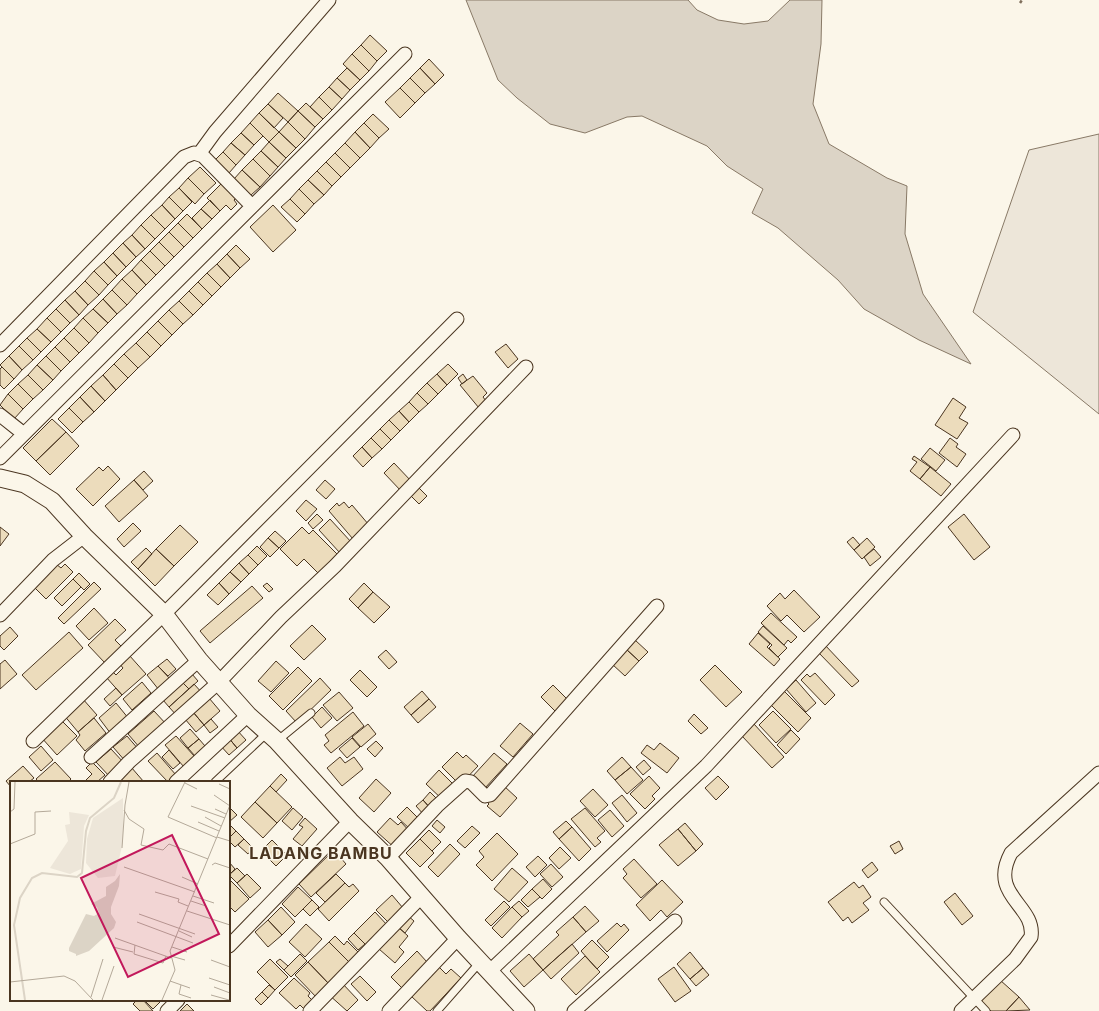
<svg xmlns="http://www.w3.org/2000/svg" width="1099" height="1011" font-family="Inter,sans-serif">
<style>
.green{fill:#ede6d9;stroke:#887966}
.water{fill:#dcd4c6;stroke:#887966}
.building{fill:#ecdcbc;stroke:#4a3520}
.lines{fill:none;stroke-linecap:round;stroke-linejoin:round}
.service-casing{stroke:#4a3520;stroke-width:9}
.minor-casing{stroke:#4a3520;stroke-width:15}
.tertiary-casing{stroke:#4a3520;stroke-width:19}
.path{stroke:#7f6f5c;stroke-width:2.5;stroke-dasharray:3 2;stroke-linecap:butt}
.service{stroke:#fbf6e9;stroke-width:7}
.minor{stroke:#fbf6e9;stroke-width:13}
.tertiary{stroke:#fbf6e9;stroke-width:17}
.labels{text-anchor:middle;stroke-width:3;stroke-linejoin:round;paint-order:stroke}
.district-label{font-size:16px;font-weight:bold;letter-spacing:1px;fill:#4a3520;stroke:#fbf6e9}
.inset-river{fill:none;stroke:#dcd4c6;stroke-width:2}
.inset-road{fill:none;stroke:#b4a999;stroke-width:1}
.view{fill:#c2185b;fill-opacity:0.15;stroke:#c2185b;stroke-width:2}
.inset-edge{fill:none;stroke:#4a3520;stroke-width:2}
</style>
<rect width="100%" height="100%" fill="#fbf6e9"/>
<!-- green -->
<path class="green" d="M1099 134V414L973 312 1029 150Z"/>
<!-- water -->
<path class="water" d="M466 0H688L697 10 718 20 744 24 768 21 790 0H822L821 44 813 104 829 144 887 178 907 186 905 234 923 294 971 364 919 340 864 309 838 280 778 228 752 213 763 189 727 166 707 146 642 116 627 117 585 133 550 124 517 98 498 80Z"/>
<!-- building -->
<path class="building" d="M370 35 387 51 377 61 361 45Z
M361 45 377 61 369 71 352 54Z
M352 54 369 71 360 80 343 64Z
M429 59 444 75 435 84 420 68Z
M347 68 360 80 350 90 337 78Z
M420 68 435 84 425 93 410 78Z
M337 78 350 90 342 99 329 87Z
M410 78 425 93 415 103 400 88Z
M329 87 342 99 332 110 319 97Z
M400 88 415 103 400 118 385 102Z
M278 93 298 111 288 122 268 104Z
M319 97 332 110 323 119 310 107Z
M306 103 323 119 315 127 298 111Z
M268 104 283 118 274 128 259 113Z
M298 111 315 127 305 139 288 122Z
M259 113 279 132 269 142 250 123Z
M373 114 389 129 379 138 364 123Z
M288 122 305 139 296 148 279 132Z
M250 123 263 136 254 145 241 133Z
M364 123 379 138 370 148 355 132Z
M279 132 296 148 286 158 269 142Z
M355 132 370 148 360 158 345 143Z
M241 133 254 145 245 155 231 143Z
M269 142 286 158 278 167 261 151Z
M231 143 245 155 236 165 223 152Z
M345 143 360 158 350 168 335 153Z
M261 151 278 167 270 176 253 159Z
M223 152 236 165 229 173 215 160Z
M335 153 350 168 341 177 326 162Z
M253 159 270 176 260 187 242 170Z
M326 162 341 177 332 186 317 171Z
M200 167 216 183 204 194 188 178Z
M242 170 260 187 251 195 234 179Z
M317 171 332 186 324 195 308 180Z
M188 178 204 194 195 204 179 188Z
M308 180 324 195 314 204 299 189Z
M222 183 236 198 234 200 237 204 231 210 226 205 220 211 207 198Z
M179 188 192 202 183 211 169 197Z
M299 189 314 204 305 214 290 199Z
M169 197 183 211 175 219 162 205Z
M290 199 305 214 297 222 281 207Z
M210 200 220 211 212 219 201 209Z
M162 205 175 219 165 229 151 215Z
M273 205 296 230 273 252 250 227Z
M201 209 212 219 202 229 192 218Z
M187 214 202 229 193 238 178 223Z
M151 215 165 229 155 239 141 225Z
M178 223 193 238 184 247 169 232Z
M141 225 155 239 145 249 132 235Z
M169 232 184 247 174 257 159 242Z
M132 235 145 249 136 257 123 243Z
M159 242 174 257 165 266 150 251Z
M123 243 136 257 126 267 113 253Z
M236 245 250 259 240 268 227 254Z
M150 251 165 266 156 275 141 260Z
M113 253 126 267 117 276 104 262Z
M227 254 240 268 230 278 217 264Z
M141 260 156 275 146 285 132 270Z
M104 262 117 276 108 285 94 271Z
M217 264 230 278 221 287 207 273Z
M132 270 146 285 137 294 122 279Z
M94 271 108 285 99 295 85 281Z
M207 273 221 287 212 296 198 282Z
M122 279 137 294 127 305 112 290Z
M85 281 99 295 88 305 75 291Z
M198 282 212 296 203 305 189 291Z
M112 290 127 305 117 314 103 299Z
M75 291 88 305 79 315 65 300Z
M189 291 203 305 193 315 179 301Z
M103 299 117 314 108 323 93 309Z
M65 300 79 315 70 323 56 309Z
M179 301 193 315 183 324 169 310Z
M56 309 70 323 61 332 47 318Z
M93 309 108 323 98 333 83 318Z
M169 310 183 324 172 335 158 321Z
M47 318 61 332 51 342 37 329Z
M83 318 98 333 89 343 74 328Z
M158 321 172 335 161 346 147 332Z
M74 328 89 343 79 353 64 338Z
M37 329 51 342 41 352 27 338Z
M147 332 161 346 150 357 136 343Z
M27 338 41 352 33 360 19 346Z
M64 338 79 353 70 362 55 347Z
M136 343 150 357 138 368 124 354Z
M506 344 518 359 508 368 495 352Z
M19 346 33 360 22 370 9 356Z
M55 347 70 362 61 371 46 356Z
M124 354 138 368 128 378 114 364Z
M9 356 22 370 14 379 0 365Z
M46 356 61 371 53 380 37 365Z
M114 364 128 378 116 390 103 375Z
M448 364 458 374 447 385 437 374Z
M37 365 53 380 43 390 28 375Z
M2 367 14 379 4 389 0 385V369Z
M437 374 447 385 438 394 427 383Z
M463 374 467 380 462 384 458 378Z
M28 375 43 390 33 399 18 384Z
M103 375 116 390 105 401 91 386Z
M473 376 487 393 483 397 486 401 479 408 460 385Z
M427 383 438 394 428 404 417 393Z
M18 384 33 399 23 409 8 394Z
M91 386 105 401 94 412 80 397Z
M417 393 428 404 419 412 409 402Z
M8 394 23 409 14 419 0 405Z
M80 397 94 412 83 422 69 408Z
M953 398 966 407 959 418 968 423 957 439 935 425Z
M409 402 419 412 409 422 399 411Z
M69 408 83 422 72 433 58 419Z
M399 411 409 422 400 431 389 420Z
M52 419 66 432 36 461 23 448Z
M389 420 400 431 391 440 380 429Z
M380 429 391 440 382 449 371 438Z
M66 432 79 446 50 475 36 461Z
M371 438 382 449 372 458 362 447Z
M950 438 958 444 956 447 966 454 957 467 939 453Z
M362 447 372 458 363 467 353 456Z
M930 448 945 460 936 471 921 459Z
M914 456 930 467 920 479 910 471 917 462 912 459Z
M394 463 412 482 402 492 384 473Z
M108 466 120 479 93 506 76 489 99 467 103 471Z
M930 467 951 484 941 496 920 479Z
M144 471 153 481 143 490 134 480Z
M134 480 148 496 119 522 105 506Z
M325 480 335 489 326 499 316 490Z
M417 486 427 496 419 504 409 494Z
M306 500 317 509 306 521 296 511Z
M344 502 349 508 352 505 369 525 353 539 329 511 337 503 339 506Z
M317 514 323 520 313 529 308 523Z
M964 514 990 547 974 560 948 527Z
M330 519 352 543 340 553 319 530Z
M133 523 141 531 124 547 117 539Z
M180 525 198 542 174 566 156 549Z
M0 527 9 534 0 546Z
M302 527 309 534 313 530 337 554 332 559 334 561 320 575 304 559 297 566 280 549Z
M275 531 286 541 279 548 268 538Z
M853 537 860 545 854 550 847 542Z
M268 538 279 548 270 557 260 547Z
M867 538 875 547 862 559 854 550Z
M257 546 267 556 258 565 248 555Z
M146 548 152 554 138 569 131 562Z
M156 549 174 566 155 586 138 569Z
M874 549 881 557 870 566 864 557Z
M248 555 258 565 249 574 239 563Z
M239 563 249 574 241 582 230 572Z
M56 564 61 568 65 564 73 572 46 599 33 586Z
M230 572 241 582 229 594 219 583Z
M79 573 90 584 84 590 73 579Z
M73 579 81 587 62 606 54 598Z
M94 582 101 589 64 624 58 618Z
M219 583 229 594 218 605 207 595Z
M267 583 273 589 269 592 263 586Z
M364 583 373 592 358 608 349 599Z
M252 586 263 598 210 643 200 631Z
M794 590 820 617 804 632 787 615 781 621 767 606 780 593 785 599Z
M373 592 390 607 374 623 358 608Z
M94 608 108 623 89 640 76 626Z
M771 613 797 637 791 643 788 640 784 645 761 623Z
M115 619 126 630 115 640 122 647 105 663 88 645Z
M312 625 326 639 304 660 290 646Z
M763 626 787 648 778 657 769 648 772 645 758 632Z
M10 627 18 636 4 650 0 646V636Z
M69 632 83 648 36 690 22 675Z
M758 633 770 644 767 647 780 659 774 666 749 644Z
M635 640 648 652 639 661 626 649Z
M824 644 859 681 852 687 817 651Z
M626 649 639 661 625 676 612 664Z
M386 650 397 662 389 669 378 657Z
M129 655 146 674 122 695 106 677 112 671 116 675 123 668 119 663Z
M167 659 176 669 168 676 158 666Z
M5 660 17 674 0 689V664Z
M276 661 289 673 271 692 258 681Z
M715 665 742 692 726 707 700 680Z
M158 666 171 680 159 690 147 675Z
M298 667 312 681 283 710 269 696Z
M360 670 377 687 367 697 350 680Z
M815 673 835 695 825 705 801 680 807 674 810 677Z
M192 674 198 681 189 689 182 682Z
M320 678 331 690 297 723 286 711Z
M796 680 816 703 806 712 786 689Z
M142 682 151 693 132 710 123 699Z
M182 682 189 689 169 707 163 700Z
M194 684 203 694 178 717 169 707Z
M553 685 567 699 555 711 541 697Z
M116 688 122 695 110 706 104 699Z
M422 691 429 699 411 715 404 707Z
M784 691 811 718 798 732 770 704Z
M339 692 353 708 337 721 323 705Z
M82 698 97 715 78 732 63 714Z
M209 698 220 711 204 725 193 712Z
M429 699 436 707 418 723 411 715Z
M116 703 129 719 111 734 99 718Z
M322 707 332 718 321 728 312 717Z
M154 711 167 725 140 748 128 734Z
M773 711 791 729 776 743 759 725Z
M193 712 204 725 196 732 185 719Z
M353 712 364 726 331 753 324 745 329 741 325 735Z
M694 714 708 728 701 734 688 721Z
M94 718 106 733 85 751 76 740 80 735 78 732Z
M60 719 77 736 57 755 41 737Z
M211 719 218 727 210 733 204 725Z
M520 723 533 734 513 757 500 746Z
M368 724 376 734 361 747 352 737Z
M754 724 784 757 772 768 742 736Z
M190 729 199 739 188 748 180 738Z
M236 729 246 740 237 748 228 737Z
M791 730 800 739 786 754 777 745Z
M127 736 139 750 126 762 113 747Z
M176 736 195 757 184 767 165 745Z
M228 737 237 748 229 755 219 744Z
M352 738 360 747 347 758 339 749Z
M199 739 205 746 195 756 188 748Z
M376 741 383 748 375 757 367 749Z
M660 743 679 758 667 773 641 753 647 745 654 750Z
M41 746 53 760 41 771 29 757Z
M111 749 125 764 110 777 96 762Z
M169 750 180 763 173 769 162 757Z
M457 752 463 758 466 755 478 766 460 785 442 767Z
M157 753 176 775 168 782 148 761Z
M494 753 507 764 485 788 472 777Z
M340 757 345 763 354 757 363 769 342 786 327 768Z
M622 757 631 767 615 780 607 771Z
M644 760 651 768 643 775 636 767Z
M55 762 71 779 68 782H39L36 779Z
M92 762 105 775 97 782H88L86 780 92 774 86 768Z
M23 766 34 778 29 782H11V787L6 781Z
M131 767 144 782H114Z
M631 767 643 780 627 794 615 780Z
M439 770 456 787 443 800 426 784Z
M281 774 287 780 276 792 270 786Z
M649 776 660 788 652 796 655 799 645 809 630 794Z
M718 776 729 787 716 800 705 788Z
M376 779 391 793 374 812 359 798Z
M270 786 292 807 277 823 255 802Z
M504 786 517 798 500 817 487 806 489 804 487 802Z
M593 789 608 805 595 817 580 801Z
M430 792 439 801 431 809 423 800Z
M622 795 637 813 627 822 612 803Z
M423 800 431 809 424 815 416 806Z
M255 802 277 823 263 838 241 817Z
M229 807 237 815 229 822Z
M407 807 420 820 411 830 397 817Z
M293 808 303 817 292 830 282 821Z
M585 808 605 831 597 838 601 842 595 847 571 819Z
M610 810 624 826 612 837 598 820Z
M305 818 317 829 302 846 293 839 303 827 299 825Z
M390 818 398 825 401 822 411 833 396 849 377 832Z
M437 820 445 827 440 833 432 826Z
M566 821 572 827 559 839 553 832Z
M685 823 703 844 696 851 678 829Z
M229 824 236 831 229 838Z
M472 826 480 833 465 848 457 841Z
M572 827 591 849 579 861 559 839Z
M678 829 696 851 678 866 659 845Z
M429 830 441 842 432 851 420 839Z
M236 831 244 839 235 847 229 841V838Z
M497 833 518 854 492 881 476 865 484 857 479 851Z
M244 839 253 848 248 854 238 845Z
M420 839 434 853 420 867 406 853Z
M272 840 287 855 276 866 261 851Z
M899 841 903 849 895 854 890 846Z
M450 844 460 854 438 877 428 867Z
M560 847 571 858 559 869 549 858Z
M334 850 346 864 311 897 299 884Z
M538 856 547 865 535 877 526 867Z
M634 859 657 884 641 898 623 878 627 874 623 869Z
M229 862 235 869 229 875Z
M872 862 878 870 868 878 862 870Z
M551 864 563 877 552 887 540 874Z
M237 868 245 876 237 883 229 875Z
M512 868 528 882 509 902 494 889Z
M247 874 261 888 250 898 237 883Z
M336 874 345 883 325 902 316 893Z
M543 879 552 889 542 899 532 889Z
M662 880 683 902 667 917 661 910 650 921 636 905Z
M231 881 249 899 235 912 229 906V883Z
M854 882 859 888 863 885 871 897 863 903 869 910 852 923 848 917 843 921 828 902Z
M345 883 349 887 353 884 359 891 329 921 318 909Z
M298 887 312 900 295 917 282 904Z
M532 889 540 897 528 907 521 900Z
M955 893 973 916 962 925 944 902Z
M392 895 403 908 388 922 376 910Z
M312 900 319 907 310 916 303 909Z
M504 901 510 907 491 926 485 920Z
M519 901 529 911 522 917 512 907Z
M585 906 599 921 586 932 573 917Z
M281 907 295 922 282 935 268 920Z
M512 907 522 917 502 938 492 928Z
M375 912 388 926 367 946 354 933Z
M407 915 414 921 405 933 398 927Z
M573 917 586 932 543 970 533 959 559 935 556 932Z
M268 920 282 935 268 947 255 932Z
M617 923 621 927 624 924 629 930 607 952 597 941Z
M306 924 322 939 305 957 289 942Z
M398 927 408 936 399 947 404 952 395 963 379 949Z
M354 933 365 944 358 950 348 939Z
M335 936 344 945 347 941 359 953 349 962 329 942Z
M592 940 609 957 597 969 581 951Z
M329 942 349 962 328 983 308 962Z
M572 944 579 953 551 979 543 970Z
M417 951 427 962 414 975 418 979 405 991 391 977Z
M690 952 703 968 690 979 677 964Z
M300 954 307 961 291 977 284 970Z
M529 954 543 970 524 987 510 971Z
M585 956 600 972 576 995 561 979Z
M270 959 288 977 275 990 257 972Z
M280 959 288 966 284 970 276 962Z
M308 962 331 986 318 999 295 975Z
M438 966 446 974 451 969 461 978 430 1011H427L411 996Z
M674 967 691 991 675 1002 658 979Z
M703 968 709 975 696 986 690 979Z
M360 976 376 992 367 1001 351 984Z
M294 978 310 993 308 996 312 1000 304 1009 300 1005 296 1009 279 993Z
M1000 980 1019 997 1006 1011H991L980 1001Z
M341 982 358 1000 347 1011 328 994Z
M269 985 275 990 268 998 262 992Z
M262 992 268 998 261 1005 255 999Z
M1019 997 1030 1010 1006 1011Z
M137 1000H143L153 1011H140L133 1004Z
M144 1000H162L153 1009Z
M187 1004 194 1011H180Z"/>
<g class="lines">
<defs>
<path id="service" d="M277 741 311 713
M215 782 267 733
M884 902 986 1011
M437 1011 481 961"/>
<path id="minor" d="M199 154 215 132 329 0
M0 345 184 157 194 153 203 156 252 206
M0 415 24 434
M0 458 405 54
M0 615 53 560 84 536
M33 741 164 614 457 319
M91 757 199 660
M110 782 129 762 219 682 281 617 335 566 526 367
M176 782 248 715
M388 858 437 806 465 781 471 782 485 796 490 795 657 606
M229 946 350 821
M490 971 706 766 1013 435
M167 1011 178 1000
M310 1011 421 897
M389 1011 458 938
M574 1011 675 921
M961 1011 1015 959 1031 937C1036 905 988 896 1011 853L1099 773"/>
<path id="tertiary" d="M0 478 25 484 52 501 84 536 164 614 199 660 248 715 277 741 350 821 388 858 458 938 526 1011"/>
</defs>
<!-- service casing -->
<use href="#service" class="service-casing"/>
<!-- minor casing -->
<use href="#minor" class="minor-casing"/>
<!-- tertiary casing -->
<use href="#tertiary" class="tertiary-casing"/>
<!-- path -->
<path class="path" d="M1020 3 1022 0"/>
<!-- service -->
<use href="#service" class="service"/>
<!-- minor -->
<use href="#minor" class="minor"/>
<!-- tertiary -->
<use href="#tertiary" class="tertiary"/>
</g>
<g class="labels">
<!-- district labels -->
<g class="district-label">
<text x="321" y="859">LADANG BAMBU</text>
</g>
</g>
<!-- overview -->
<g transform="translate(10 781)">
<rect width="220" height="220" fill="#fbf6e9"/>
<path d="M113 17V61L105 95 88 97 76 82 77 58 83 37ZM59 31 79 34 74 45 71 88 60 93 40 87 58 60 55 44 60 43Z" fill="#ede6d9"/>
<path d="M110 93 109 105 101 126V133L106 141 104 147 79 170 66 175V173L59 170V167L76 133 84 135 89 132 87 126 81 123 96 115V106L105 100Z" fill="#dcd4c6"/>
<path class="inset-river" d="M15 219 4 144 10 117 22 97 32 92 67 96 72 92 76 50 80 37 104 17 111 1"/>
<path class="inset-road" d="M175 1 158 36 207 57M175 2 187 8M209 3 220 8M204 14 220 25M181 25 215 37M205 28 216 33M114 29 119 38 134 48 131 64 153 69 159 63 198 78M0 31 4 28 5 1M195 36 211 45M188 41 209 50M207 56 220 60M0 63 25 53V31L41 30M112 67 115 24 119 1M202 84 205 82 220 87M114 86 185 111M172 96 188 103M145 111 169 118 168 121 178 125M183 115 204 122M181 120 196 125M177 130 220 144M129 133 185 153M127 141 183 162M169 150 182 156M105 157 161 177M125 164 124 173 153 182 156 175M103 166 123 171M162 166 177 171M161 175 175 179M201 179 220 186M199 197 220 204M160 200 180 207M0 201 54 195 65 200 83 219M171 204 169 213 181 217M204 206 220 212M201 214 219 219M81 216 93 178M92 219 104 185M152 219 165 189 160 170 220 24"/>
<path class="view" d="M162 54 209 153 118 196 71 97Z"/>
<rect width="220" height="220" class="inset-edge"/>
</g>
</svg>
